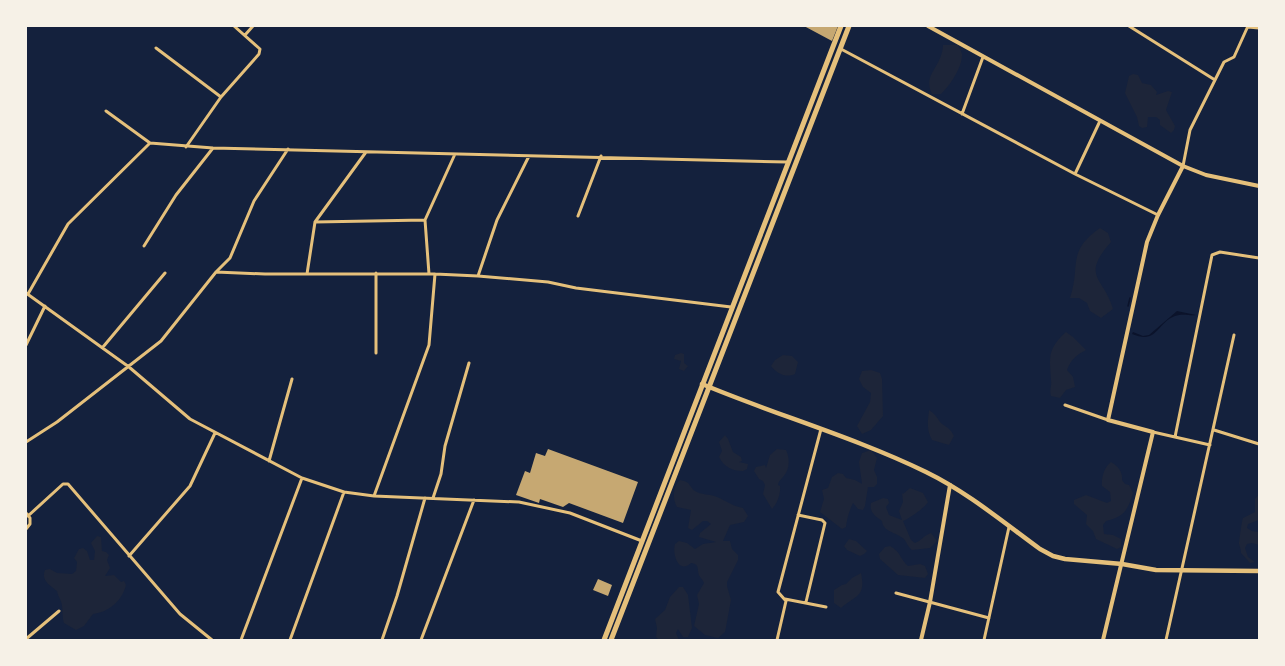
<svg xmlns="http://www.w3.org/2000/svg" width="1285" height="666" font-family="'Roboto Condensed',sans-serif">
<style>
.green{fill:#1d2539}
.water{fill:#0b132b}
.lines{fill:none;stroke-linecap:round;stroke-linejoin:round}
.stream{stroke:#0b132b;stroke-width:1.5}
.building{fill:#c6a872}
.minor{stroke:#e5c07b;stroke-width:3}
.tertiary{stroke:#e5c07b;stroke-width:4}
.secondary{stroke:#e5c07b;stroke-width:4.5}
.trunk{stroke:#e5c07b;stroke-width:5}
</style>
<rect width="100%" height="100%" fill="#14213d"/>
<!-- green -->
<path class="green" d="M943 45H958C959 47 961 51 962 54 963 66 950 86 941 94H932C922 74 942 68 943 45Z
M1133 74 1138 75 1142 83 1151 85 1157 92 1156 95 1168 91 1172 92 1166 110 1175 126 1174 130 1171 133 1160 125V120L1156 117H1148L1147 127 1142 128 1139 126 1137 117 1125 93 1129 76Z
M1100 228 1108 233 1111 242C1080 277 1104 277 1113 309L1101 318 1090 311 1087 303 1079 298H1070C1081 265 1066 252 1100 228Z
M1066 332 1073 337 1086 350C1076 355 1071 360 1067 370L1073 377 1075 387 1066 390 1060 398 1051 396C1049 389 1052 387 1051 380 1050 359 1046 350 1066 332Z
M681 353 684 354V363L688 366 684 371 679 369 681 361 674 359 675 355Z
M783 355 792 356 798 362 795 374C786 378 777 374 771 366L775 360Z
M871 370 880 373 882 379 883 416 871 430 862 434 857 426 870 402 871 393 863 387 859 379 862 371Z
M929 410C934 413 937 417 940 422 946 428 949 426 954 436L949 445 932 440C926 430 928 420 929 410Z
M725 435 728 439 733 452 741 457 742 461 739 462 748 464 747 469 743 471C732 471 724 467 719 457L722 451 719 442Z
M777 449 786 450C790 458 790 470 783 477 780 481 779 480 778 485L780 486C781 494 777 504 772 509L763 494 765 485 763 481 759 479 754 471 756 467 765 465 766 468 770 455Z
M871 450 877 458 874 470 877 477V484L874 487H868L865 506 863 510 858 509 853 503C849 511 847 519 846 527L842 529 820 512 824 499 822 490 828 488 832 477 838 473 843 474 846 478 855 480 862 484 859 462 862 453Z
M1111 462C1118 466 1123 472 1122 480L1125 484 1129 485 1133 493C1128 510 1124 517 1106 521L1103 525 1104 534 1113 535 1121 539V547L1117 549 1096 539 1093 531 1086 524 1087 515 1074 504V500L1086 495 1107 503 1111 501 1110 492 1102 486C1101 479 1104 467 1111 462Z
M680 480C691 482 688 485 695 491 701 495 710 494 717 497 727 501 732 506 743 508L748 516 744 522 730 525 723 541H730L732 549 738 555V560L727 582V586L731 600 726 627 725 632 718 638 705 635 694 626 699 604 697 595 704 583C703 581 702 579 700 577 696 571 701 564 691 563 678 575 672 553 675 544L679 541 687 543 695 549 703 544 716 542 699 537 700 533 711 524 707 521H703L692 530 688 528 691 510 677 507C672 499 673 486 680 480Z
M910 488 923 493 928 502C926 507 907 520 903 521L911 540 915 543C921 541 924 535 931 533L937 541 930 548 912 550C908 547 907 543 904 539 896 532 883 532 882 521 875 516 869 512 871 503L883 498 888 499 889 503 886 507 889 515 902 520 899 511 903 502 902 493 903 494Z
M1259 494V520L1248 524 1247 528 1252 531 1259 532V545L1252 543 1247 544 1245 548 1248 557 1255 562 1250 563 1241 553C1241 549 1240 548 1239 544 1239 542 1242 519 1243 518L1255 512V499Z
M97 536 101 537 102 551 106 552 109 555 107 560 110 568 105 576 114 575 121 582 124 581 126 585C122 601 109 612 93 614L84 626 76 630 64 623C62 617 63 613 62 606 62 601 58 597 57 591 49 585 41 580 45 570L50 569 57 573 72 574 76 571 77 562 74 558 79 549 83 548 87 551 90 560H94L95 551 91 543Z
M849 539 856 541 867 551 864 554 860 556 847 550 844 546Z
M890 546C901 552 900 559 908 566L920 564 925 566 928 574 925 578 898 575 880 559 879 554 885 547Z
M861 573C866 597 856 595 841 608L834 603V590L842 585 846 584 852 578Z
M679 587H683L688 595 692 628 688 637H683L678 629 676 633 679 640H659L656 637 657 628 655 619 665 610 670 597Z"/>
<!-- water -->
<path class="water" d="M1177 311 1196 315C1190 316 1183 313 1175 316 1156 323 1158 345 1132 334L1133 332 1143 336 1149 335Z"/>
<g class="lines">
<!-- stream -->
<path class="stream" d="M1128 306 1130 298"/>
</g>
<!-- building -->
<path class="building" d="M804 26H838L832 41Z
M548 449 638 482 623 523 569 503 563 507 540 499 539 503 516 495 525 471 530 473 536 453 545 456Z
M598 579 612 585 608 596 593 590Z"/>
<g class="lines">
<!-- minor -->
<path class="minor" d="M1129 26 1215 80
M1248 27 1259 28
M245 35 253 26
M156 48 221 97
M841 49 1075 174 1158 215
M106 111 150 143
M962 114 983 57
M150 143 213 148 787 162
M186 147 221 97 259 54 260 49 234 26
M1183 166 1190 130 1224 62 1234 57 1248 26
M1075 174 1100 121
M578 216 601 156
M315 222 425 220
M144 246 176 195 213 148
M216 272 265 274H435L478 276 548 282 576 288 731 307
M307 274 315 222 366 152
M429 274 425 220 455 154
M478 276 497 220 529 156
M26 293 129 367 190 419 302 478 344 492 374 496 519 502 570 513 642 541
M28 294 68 224 150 143
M26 345 45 306
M103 347 165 273
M376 353V273
M1065 405 1108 420
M1214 430 1259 444
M1153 432 1210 445
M1175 437 1212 255 1220 252 1259 258
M26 442 57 422 161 341 216 272 230 258 254 201 288 149
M269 461 292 379
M374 496 429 345 435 274
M433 498 441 474 445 446 469 363
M26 513 30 518V524L26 529
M798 515 822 520 825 523 806 602
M28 516 63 484H68L180 614 212 640
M129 556 190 486 215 433
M896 593 989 618
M785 599 826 607
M26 639 59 611
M241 640 302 478
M290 640 344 492
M382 640 397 596 425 498
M421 640 474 500
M777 640 786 601 778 592 821 429
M984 640 1009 527
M1166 640 1234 335"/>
<!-- tertiary -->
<path class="tertiary" d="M928 26 1183 166 1206 175 1259 186
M921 640 930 602 950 485
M1103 640 1153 432 1108 420 1147 242 1158 215 1183 166"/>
<!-- secondary -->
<path class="secondary" d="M702 384C776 415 854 437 926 472 967 492 1003 522 1040 549L1053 556 1065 559 1122 564 1156 570 1259 571"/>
<!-- trunk -->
<path class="trunk" d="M604 640 841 26
M611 640 849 26"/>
</g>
<!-- border -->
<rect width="1285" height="666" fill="none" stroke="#f6f1e7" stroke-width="54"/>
</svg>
